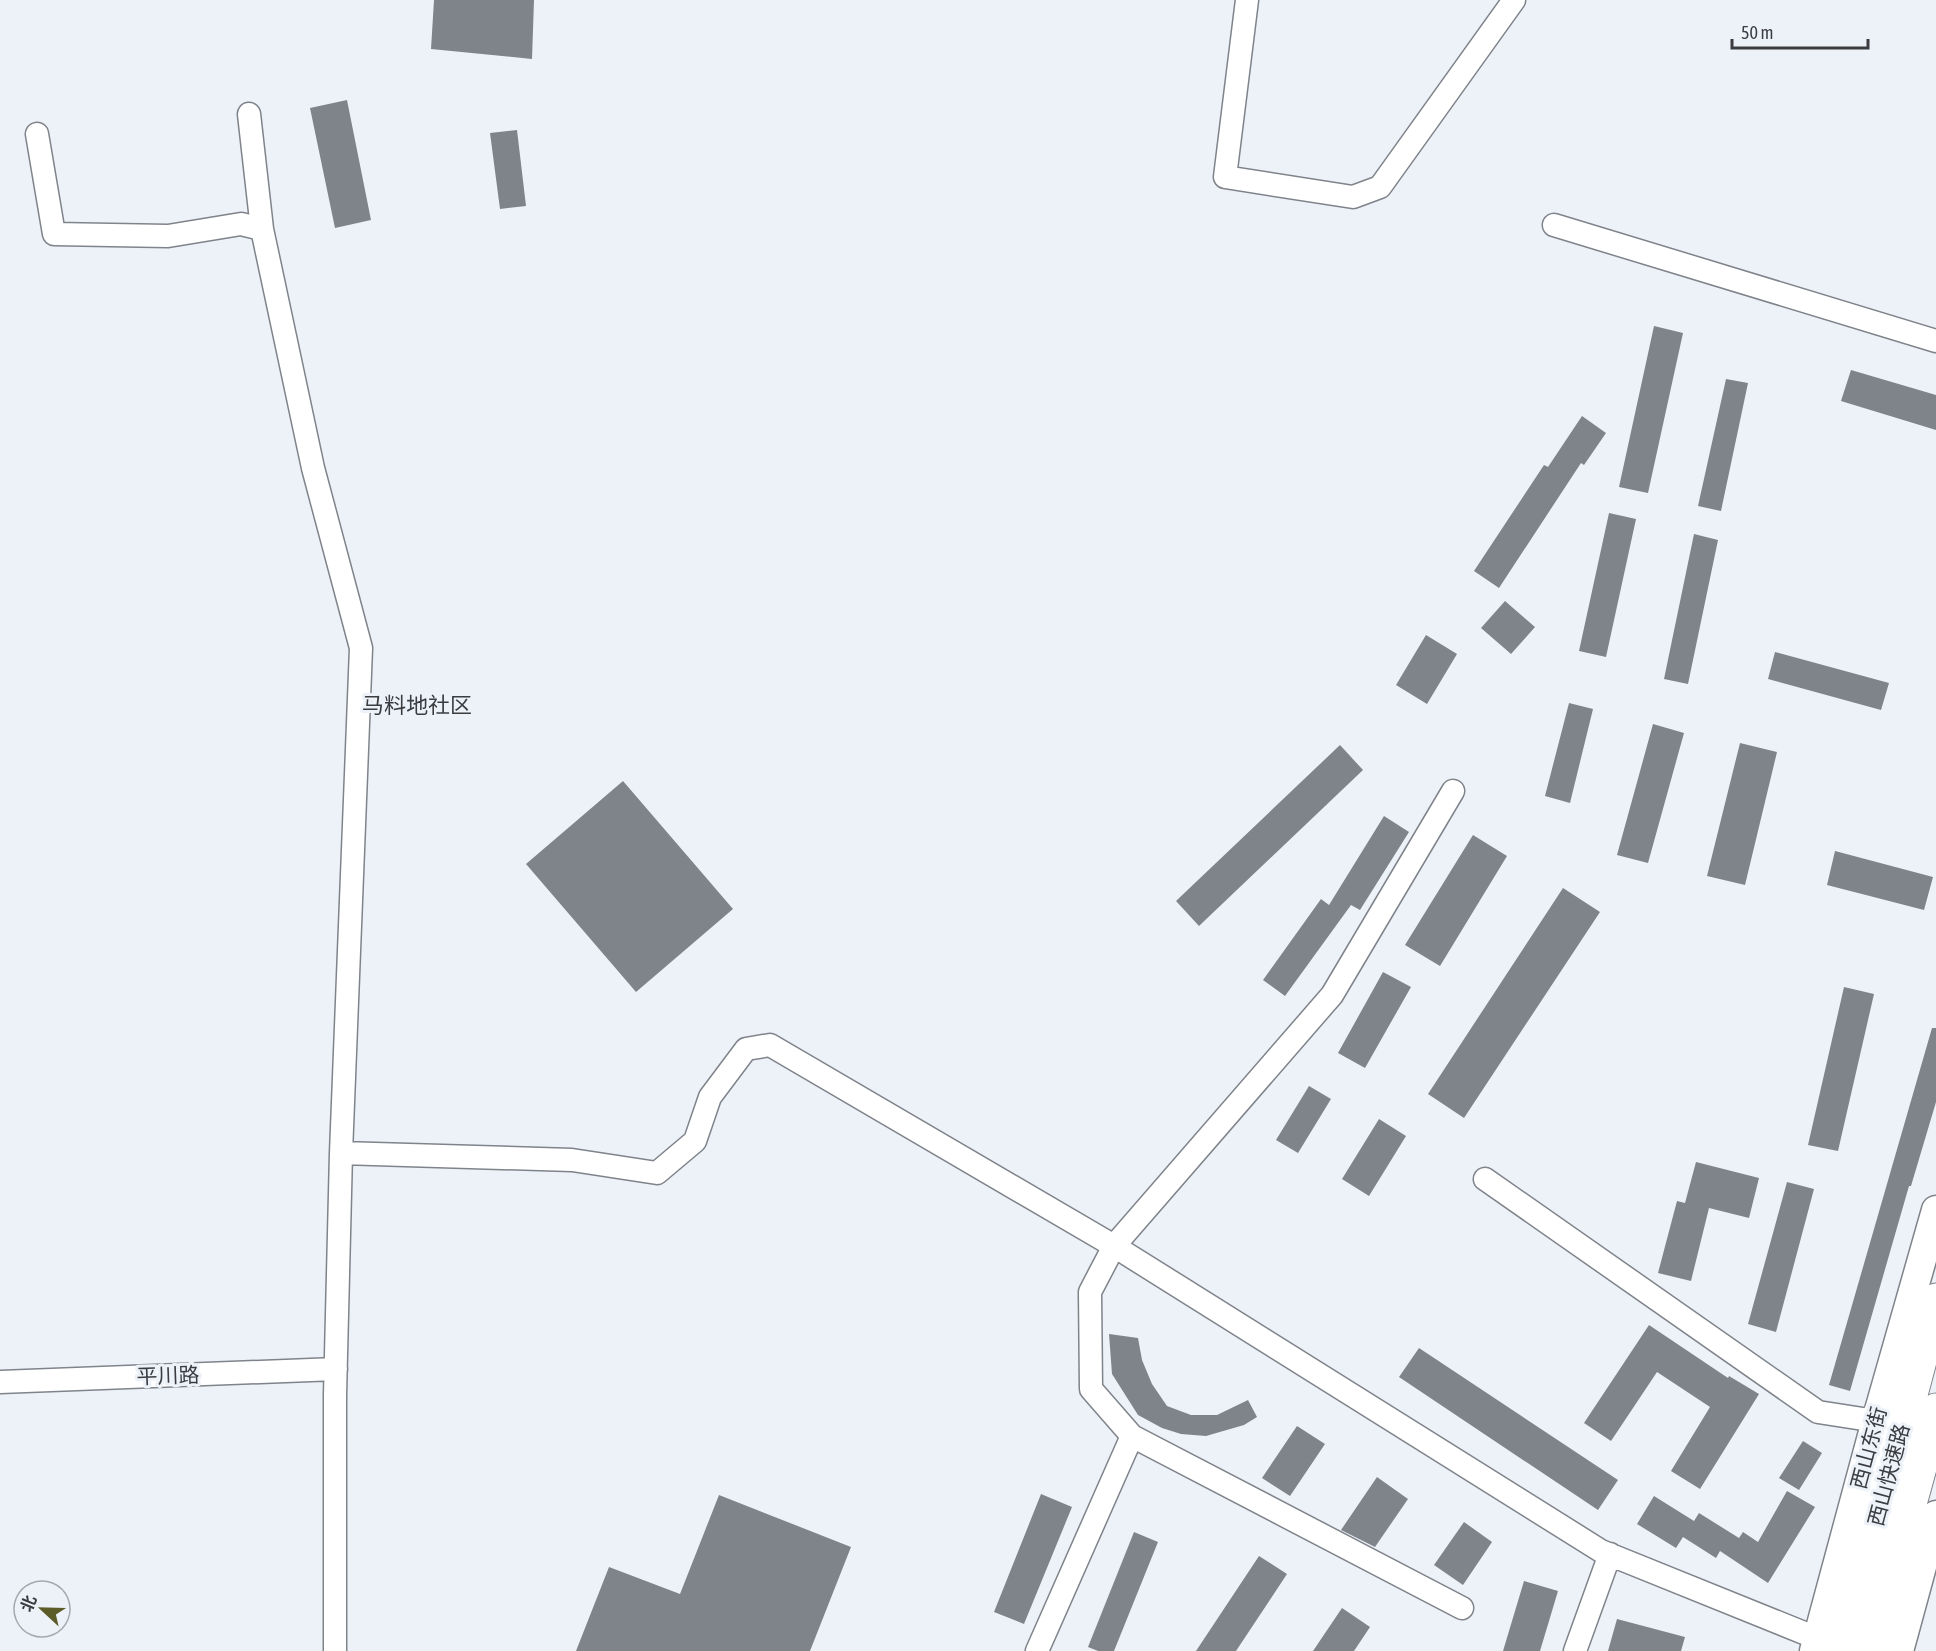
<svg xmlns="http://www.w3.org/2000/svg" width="1936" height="1651" font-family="'Asap Condensed','Noto Sans SC',sans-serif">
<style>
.building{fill:#7f838a}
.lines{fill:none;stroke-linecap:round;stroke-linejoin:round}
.minor-casing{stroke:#7f838a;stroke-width:25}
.major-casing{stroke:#7f838a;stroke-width:31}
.highway-casing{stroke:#7f838a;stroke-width:35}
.minor{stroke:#fff;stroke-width:22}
.major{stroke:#fff;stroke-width:28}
.highway{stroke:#fff;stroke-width:33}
.labels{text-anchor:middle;stroke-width:6;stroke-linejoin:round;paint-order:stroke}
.street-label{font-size:21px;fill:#3a3c3f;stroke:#edf2f9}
.neighbourhood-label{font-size:22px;fill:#3a3c3f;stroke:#edf2f9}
</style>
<rect width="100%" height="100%" fill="#edf2f9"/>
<!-- building -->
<path class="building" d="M434 0H534L532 59 431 49Z
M347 100 371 220 335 228 310 108Z
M517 130 526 206 500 209 490 133Z
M1654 326 1683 333 1648 493 1619 487Z
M1851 370 1936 395V430L1841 401Z
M1726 379 1748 383 1721 511 1698 506Z
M1582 416 1606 433 1584 465 1581 463 1499 588 1474 571 1544 465 1548 467Z
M1609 513 1636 519 1606 657 1579 651Z
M1694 534 1718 540 1688 684 1664 679Z
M1505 601 1535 627 1511 654 1481 628Z
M1426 635 1457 654 1427 704 1396 685Z
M1775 652 1889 683 1881 710 1768 679Z
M1569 703 1593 709 1570 803 1545 796Z
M1653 724 1684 733 1648 863 1617 855Z
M1740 743 1777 752 1745 885 1707 876Z
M1340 745 1363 770 1199 926 1176 901Z
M623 781 733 909 636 992 526 864Z
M1384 816 1409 832 1360 910 1351 905 1285 996 1263 980 1321 899 1329 905Z
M1473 835 1507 856 1440 966 1405 945Z
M1835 851 1933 877 1924 910 1827 885Z
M1563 888 1600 912 1464 1118 1428 1094Z
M1383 972 1411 987 1365 1068 1338 1053Z
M1844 987 1874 994 1838 1151 1808 1145Z
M1932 1028H1936V1102L1911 1186H1909L1850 1391 1829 1385Z
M1309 1086 1331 1099 1298 1153 1276 1140Z
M1379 1119 1406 1136 1369 1196 1342 1179Z
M1696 1162 1759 1178 1749 1218 1709 1208 1691 1281 1658 1273 1677 1201 1685 1203Z
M1787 1182 1814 1189 1776 1332 1748 1324Z
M1649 1325 1728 1378 1729 1376 1759 1394 1700 1489 1671 1471 1710 1407 1657 1372 1611 1441 1584 1423Z
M1109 1334 1138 1338 1142 1360 1152 1384 1167 1406 1191 1415H1217L1248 1400 1257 1417 1244 1425 1206 1436 1181 1434 1162 1428 1138 1415 1112 1374Z
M1419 1348 1618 1480 1598 1510 1399 1377Z
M1297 1426 1325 1444 1290 1496 1262 1478Z
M1803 1441 1822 1453 1799 1490 1779 1478Z
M1377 1477 1408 1499 1375 1547 1341 1530Z
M1787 1491 1815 1507 1768 1583 1720 1551 1716 1558 1683 1537 1676 1548 1637 1524 1654 1496 1694 1521 1699 1513 1739 1538 1743 1532 1758 1542Z
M1041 1494 1072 1507 1024 1624 994 1612Z
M719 1495 851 1547 810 1651H576L609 1567 680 1594Z
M1464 1522 1492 1542 1463 1585 1434 1565Z
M1134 1532 1158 1542 1114 1651H1098L1088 1647Z
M1259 1556 1287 1574 1236 1651H1196Z
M1524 1581 1558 1591 1540 1651H1503Z
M1342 1608 1370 1627 1354 1651H1313Z
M1617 1619 1685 1637 1681 1651H1608Z"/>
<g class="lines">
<defs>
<path id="minor" d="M1247 0 1225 177 1353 197 1380 187 1514 0
M249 114 262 229 313 468 361 648 341 1153 335 1395V1651
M37 134 54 234 168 236 241 224 262 229
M1554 225 1936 341
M1453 791 1332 995 1114 1246 1090 1292 1091 1389 1132 1436 1462 1608
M341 1153 572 1160 657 1173 695 1141 710 1097 746 1049 770 1045 1114 1246 1601 1551 1819 1639
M1485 1179 1818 1412 1876 1421
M0 1382 336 1369
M1037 1651 1132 1436
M1575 1651 1610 1554"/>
<path id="major" d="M1814 1651 1876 1421 1936 1210
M1899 1651 1936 1515"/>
<path id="highway" d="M1876 1421 1905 1372
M1843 1651 1936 1300
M1869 1651 1936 1410"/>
</defs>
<!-- minor casing -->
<use href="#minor" class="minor-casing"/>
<!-- major casing -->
<use href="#major" class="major-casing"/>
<!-- highway casing -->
<use href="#highway" class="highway-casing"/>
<!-- minor -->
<use href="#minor" class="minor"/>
<!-- major -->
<use href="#major" class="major"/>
<!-- highway -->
<use href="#highway" class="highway"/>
</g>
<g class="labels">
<!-- street labels -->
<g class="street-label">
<text transform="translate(168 1376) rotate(-2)" y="7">平川路</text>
<text transform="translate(1869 1448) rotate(-75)" y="7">西山东街</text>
<text transform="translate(1889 1475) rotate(-75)" y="7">西山快速路</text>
</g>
<!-- neighbourhood labels -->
<g class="neighbourhood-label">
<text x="417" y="713">马料地社区</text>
</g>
</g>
<!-- north arrow -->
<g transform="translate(42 1609) rotate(292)"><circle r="28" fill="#edf2f9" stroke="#a5a9af" stroke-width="1.5"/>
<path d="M0-4.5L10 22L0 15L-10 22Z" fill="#5c5c29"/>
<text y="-9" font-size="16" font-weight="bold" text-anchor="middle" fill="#3a3c3f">北</text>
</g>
<!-- scale -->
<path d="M1732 39v9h136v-9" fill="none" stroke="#3a3c3f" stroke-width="3"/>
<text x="1741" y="39" font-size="18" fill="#3a3c3f" stroke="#edf2f9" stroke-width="4.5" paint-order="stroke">50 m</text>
</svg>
